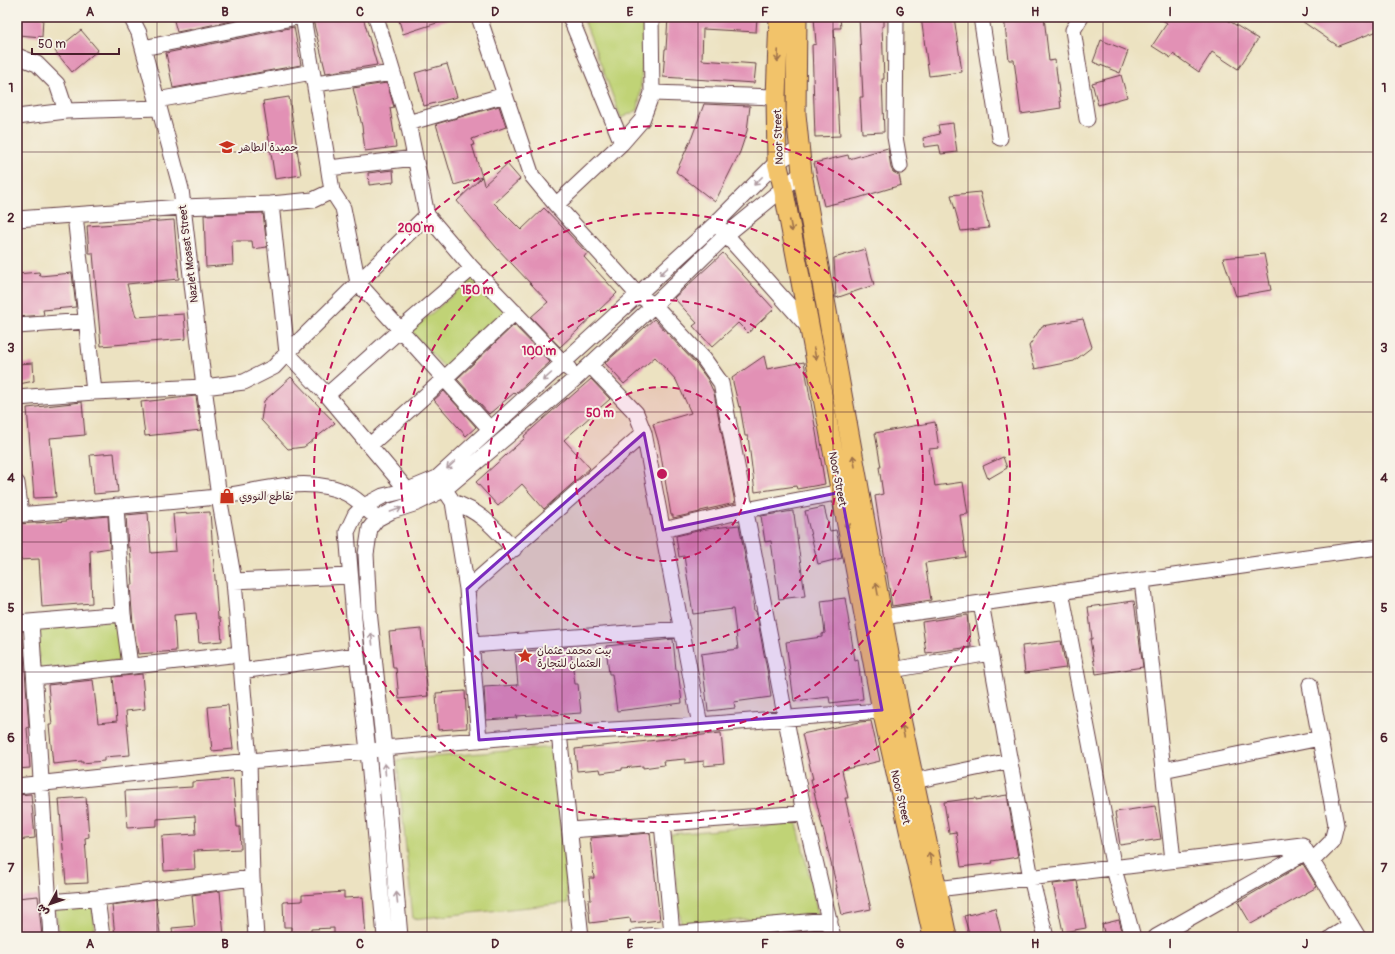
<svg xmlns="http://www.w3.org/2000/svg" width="1395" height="954" font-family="Pangolin,'Playpen Sans Arabic',sans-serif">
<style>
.green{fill:#c0d376;stroke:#857950}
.building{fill:#e291b5}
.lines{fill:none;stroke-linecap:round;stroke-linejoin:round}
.minor-casing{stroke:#623c42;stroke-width:17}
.major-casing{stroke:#623c42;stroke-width:21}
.minor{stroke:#fff;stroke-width:15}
.major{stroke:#f2c36a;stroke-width:19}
.oneway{stroke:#9e714a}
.oneway2{stroke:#ae9aa0}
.marked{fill:#7b2cbf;fill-opacity:0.2;stroke:#7b2cbf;stroke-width:3;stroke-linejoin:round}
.grid{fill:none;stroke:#4a1f2b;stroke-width:1;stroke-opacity:0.55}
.ring{fill:none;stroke:#c2185b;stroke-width:2;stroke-dasharray:7 5}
.labels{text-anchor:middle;stroke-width:4;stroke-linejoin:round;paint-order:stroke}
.street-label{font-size:11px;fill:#4a1f2b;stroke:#f7f3e8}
.poi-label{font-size:11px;fill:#4a1f2b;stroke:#f7f3e8;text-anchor:start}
.centre{fill:#c2185b;stroke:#f7f3e8;stroke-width:2}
.ring-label{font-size:12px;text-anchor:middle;font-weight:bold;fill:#c2185b;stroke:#f7f3e8;stroke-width:4;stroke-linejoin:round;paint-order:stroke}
.neatline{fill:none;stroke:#4a1f2b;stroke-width:1.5}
.grid-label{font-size:13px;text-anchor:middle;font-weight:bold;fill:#4a1f2b}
</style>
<rect width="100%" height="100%" fill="#f7f3e8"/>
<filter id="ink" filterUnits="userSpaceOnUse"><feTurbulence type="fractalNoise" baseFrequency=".025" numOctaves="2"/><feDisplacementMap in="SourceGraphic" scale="8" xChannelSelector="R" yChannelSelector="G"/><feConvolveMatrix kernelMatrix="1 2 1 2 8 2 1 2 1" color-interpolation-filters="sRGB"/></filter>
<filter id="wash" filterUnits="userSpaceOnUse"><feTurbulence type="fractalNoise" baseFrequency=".012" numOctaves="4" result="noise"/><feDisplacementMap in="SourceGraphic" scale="16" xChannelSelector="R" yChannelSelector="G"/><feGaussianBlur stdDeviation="0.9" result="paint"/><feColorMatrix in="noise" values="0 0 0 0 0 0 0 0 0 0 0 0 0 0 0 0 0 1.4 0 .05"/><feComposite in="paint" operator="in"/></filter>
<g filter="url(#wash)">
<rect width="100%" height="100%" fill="#ece2c1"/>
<!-- green -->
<path class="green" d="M583 17H644L641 88 638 110 621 118Z
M474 277 507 313 445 368 411 331Z
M118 620 122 661 39 670 38 627Z
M554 747 568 903 413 919 397 760Z
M797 823 818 914 681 925 671 834Z
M92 906 96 937H59L56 909Z"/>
<g id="blocks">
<!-- building -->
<path class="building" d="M20 17H43L42 37 18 35Z
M173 17H251L177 32Z
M322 17H363L377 65 326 73 313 20Z
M398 17H449V19L403 34Z
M668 17H757L756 32 703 29 702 60 756 64 754 83 663 77 665 49H666Z
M814 17H840L841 28H834L840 136 815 137 812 45 816 44Z
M859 17H884V26H882L884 79H882L884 132 862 133 860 97H863Z
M921 17H954L962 72 929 76Z
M1004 17H1044L1049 61 1055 60 1061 108 1021 114 1014 60H1009Z
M1158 17H1223L1258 39 1238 69 1212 52 1199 72 1173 54 1171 58 1152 46 1167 23Z
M1296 17H1378V27L1375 32 1338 46Z
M294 27 301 65 173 88 166 53Z
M81 30 98 50 72 72 55 51Z
M1101 40 1128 51 1120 73 1093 62Z
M447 64 457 97 424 106 415 73Z
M1121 75 1127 97 1098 105 1092 83Z
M387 83 394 107 390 108 396 147 365 151 362 126 353 88Z
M289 97 301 175 275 179 263 101Z
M704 104 750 106 747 131 740 152 715 202 676 172 692 137Z
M499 106 506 127 472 139 474 145H472L482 177 454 185 436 124Z
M953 123 957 152 941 154 939 145 924 147 923 138 940 134 938 125Z
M888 148 891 168 893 172 899 175 901 185 858 198 824 206 814 163 848 155 849 159Z
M507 164 520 179 494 203 521 230 544 208 587 253 584 257 617 293 560 347 531 317 548 302 496 247 457 201 482 177 484 185Z
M393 170 394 182 369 185 368 173Z
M980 192 989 228 961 231 951 195Z
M263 213 267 247 253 249 252 241H232L233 265 206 267 204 215Z
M174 220 179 279 127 284 136 317 184 314 186 339 101 346 93 253H89L87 226Z
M865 249 874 285 836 298 834 258Z
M723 253 774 309 748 333 738 323 712 347 693 326 697 323 674 298Z
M1264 254 1271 290 1236 296 1223 258Z
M39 272 40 276 72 273 76 307 43 310 44 315 17 317V274Z
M654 319 697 365 708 380 714 393 735 503 700 511V512L673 518V515H671L659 444 653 424 691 413 676 380 655 357 624 384 605 363Z
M1083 319 1092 347 1074 361 1035 369 1029 346 1042 326Z
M514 325 550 362 515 394 514 393 489 414 457 379Z
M764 356 767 369 804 362 825 484 797 489 796 486 755 492 748 436H745L740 406 739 407 732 378Z
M33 363 34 381 19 384 17 364Z
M291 377 335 423 304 447 288 449 261 420 264 401Z
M591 379 610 399 564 440 590 468 544 509 522 484 498 506 476 482 525 438 524 436 543 419 567 398 568 399Z
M444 391 476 427 466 436 434 400Z
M196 396 201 430 145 436 141 402Z
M82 402 85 435 50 438 56 497 34 498 27 408Z
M935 422 939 448 929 449 935 486 963 482 968 514 960 515 966 557 925 563 931 600 892 606 875 496 883 494 879 467H881L875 433Z
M114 453 118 492 94 494 90 455Z
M1003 457 1007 468 988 479 983 466Z
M824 507 830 531 836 530 842 558 818 564 805 511Z
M793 511V514H794L805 596 779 599 771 541 765 542 761 516Z
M210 512 218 618H220L222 641 199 643 196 613 174 615 176 651 138 654 133 624 130 585H133L130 547 128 548 126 515 148 513 151 553 176 551 173 514Z
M108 516 110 548 90 551 92 603 42 607 39 559 17 560V524L67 521V520Z
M739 525 751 587 754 611H756L768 675 771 697 734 702 735 708 708 711 701 654 738 649 733 609 693 614 684 556 679 557 676 536 706 529Z
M845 598 855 660 858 659 863 699 830 703 829 697 794 701 786 642 822 637V634L825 633 821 601Z
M1134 601 1143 667 1096 674 1090 639H1092L1088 607Z
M967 615 971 647 926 653 922 622Z
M421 629 428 696 399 699 396 668H393L389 632Z
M673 639 676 670H678L682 703 617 711 612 674H609L606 646Z
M1061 641 1066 668 1025 673 1022 646Z
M570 647 575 684H578L581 713 552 715V714L516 716 517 718 486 720 484 687 518 685 515 652Z
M24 656 29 727 27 728 30 768 17 769V657Z
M142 674 145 709 126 711 130 755 104 757V761L82 763V761L53 764 49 725H52L48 685 93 680 98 723 117 721 113 677Z
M465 691 467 728 438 730 436 693Z
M228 705 233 749 212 751 208 707Z
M871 721 880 761 842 770 848 798H845L871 909 842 915 836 888H837L811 779H813L802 734 860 722Z
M721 733 724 764 704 766V761L685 763V759L663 761 664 765 643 768V766L622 768V770L601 773 600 769 577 771 575 749Z
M233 779 237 827H240L241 849 194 851 195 869 164 871 162 836 196 834 195 816 157 819V826L127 828 125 791 192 787V782Z
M31 794 35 838 17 840V795Z
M1007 795 1018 857 992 861 993 863 961 867 956 832 949 833 944 802 976 798V800Z
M86 797 89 837 85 838 88 883 66 884 59 799Z
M1155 806 1161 839 1120 845 1115 812Z
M650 833 660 920 631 923 630 918 590 923 588 900H591L589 878H594L590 838Z
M1303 864 1317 887 1251 924 1238 902Z
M1077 881 1086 928 1063 932 1053 884Z
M220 891 224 937H173L172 928 195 926 192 895Z
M344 892V898L363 897 366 937H334V928L311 929V932L291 933V927H284L283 902 302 901V895Z
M38 896 42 937H17V898Z
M156 899 160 934 115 937 112 905Z
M995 908 1002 937H970L964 916Z
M1119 920 1124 937H1105L1102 924Z
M822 930 824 937H790L789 933Z"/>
</g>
</g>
<g filter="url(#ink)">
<use href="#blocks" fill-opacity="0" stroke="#623c42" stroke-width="1"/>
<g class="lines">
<defs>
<path id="minor" d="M131 17 139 33 181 189 204 387 219 497 234 581 249 761 252 878 256 937
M376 17 408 123 427 215 472 268 569 369
M479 17 532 176 556 205 638 295 654 305 704 359 721 383 804 813 833 937
M570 17 622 143
M896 17 895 137 900 166
M981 17 1000 138
M1081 17 1073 30 1087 119
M143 48 297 17
M17 56 37 64 57 84 66 111
M315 84 393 73
M652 93 776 97
M157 100 312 72
M17 117 66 111 159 108
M408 123 505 95
M329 168 415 158
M332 191 343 208 358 283 490 429
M271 204 287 353 327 395 413 497
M556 205 622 143 642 120 652 93 651 17
M75 215 94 392
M17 219 182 207 271 204 313 200 332 191 326 152 303 17
M719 227 810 329
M17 326 86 321
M590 365 636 413 644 433 700 725
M327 395 400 330 472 268
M17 398 94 392 204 387 244 382 274 367 287 353 427 215
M370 445 445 378 515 312
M439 481 453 502 467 589 479 740
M17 483 21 514
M453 502C482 512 494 528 514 549
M116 506 123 614 130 665
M17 515C84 509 150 504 217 497 253 493 291 479 328 487 346 490 358 500 371 513
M663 530 746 510 841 492
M1142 580 1173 860
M234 581 350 576
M467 589 644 433
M1061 591 1114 869 1133 937
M981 603 1031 878 1046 937
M882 617 1378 547
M31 622 51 937
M17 623 123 614
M472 645 682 629
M892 670 990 653
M241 671 357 655
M35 677 240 654
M1310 685 1336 825 1332 841 1312 861
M559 733 581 937
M1163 770 1320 738
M914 781 1010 761
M17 786 249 761 368 751 384 748 559 733 700 725 892 710
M662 823 672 934
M570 830 804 813
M937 889 1302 845 1358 937
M97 898 102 937
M49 902 97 898 252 878
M385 937 368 751 357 655 347 532 355 515 364 506 383 496 408 490 437 478 715 224 777 162 799 149
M400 937 384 748 369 611 366 554 370 528 377 519 392 511 417 503 445 489 576 378 654 305 726 235 802 173
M636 937 830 920
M1156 937 1306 852
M1332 937 1351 925"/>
<path id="major" d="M779 17 776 97 777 162 783 187 882 710 933 937
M797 17 796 114 802 173 899 709 947 937"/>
</defs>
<!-- minor casing -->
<use href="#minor" class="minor-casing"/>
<!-- major casing -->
<use href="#major" class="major-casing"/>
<!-- minor -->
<use href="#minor" class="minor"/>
<!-- major -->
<use href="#major" class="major"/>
</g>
<!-- one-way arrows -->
<defs><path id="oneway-shaft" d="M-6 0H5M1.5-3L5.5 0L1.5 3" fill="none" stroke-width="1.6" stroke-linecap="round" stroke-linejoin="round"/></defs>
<g class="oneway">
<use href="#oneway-shaft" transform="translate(778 56) rotate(92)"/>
<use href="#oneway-shaft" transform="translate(791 226) rotate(79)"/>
<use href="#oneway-shaft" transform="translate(815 354) rotate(79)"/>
<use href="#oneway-shaft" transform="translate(854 461) rotate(-100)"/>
<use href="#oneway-shaft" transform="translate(847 523) rotate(79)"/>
<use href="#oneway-shaft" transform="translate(877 589) rotate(-100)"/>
<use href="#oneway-shaft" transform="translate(903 731) rotate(-102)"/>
<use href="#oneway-shaft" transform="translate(930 858) rotate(-102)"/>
</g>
<g class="oneway2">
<use href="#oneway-shaft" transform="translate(758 181) rotate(135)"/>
<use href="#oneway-shaft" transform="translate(664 271) rotate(138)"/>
<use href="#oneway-shaft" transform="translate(547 377) rotate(138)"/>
<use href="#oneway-shaft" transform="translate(451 465) rotate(137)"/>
<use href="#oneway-shaft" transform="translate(396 510) rotate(-20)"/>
<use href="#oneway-shaft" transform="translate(372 639) rotate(-96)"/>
<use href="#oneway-shaft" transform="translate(385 769) rotate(-95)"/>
<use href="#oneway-shaft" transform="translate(397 898) rotate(-95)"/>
</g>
</g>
<!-- marked area -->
<path class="marked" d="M644 433 663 530 841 492 882 710 479 740 467 589Z"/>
<!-- grid -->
<path class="grid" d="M157 17V937M292 17V937M427 17V937M562 17V937M698 17V937M833 17V937M968 17V937M1103 17V937M1238 17V937M17 152H1378M17 282H1378M17 412H1378M17 542H1378M17 672H1378M17 802H1378"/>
<!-- distance rings -->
<circle cx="662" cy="474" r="87" fill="#c2185b" fill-opacity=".12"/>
<g class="ring">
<circle cx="662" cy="474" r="87"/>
<circle cx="662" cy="474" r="174"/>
<circle cx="662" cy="474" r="261"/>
<circle cx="662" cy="474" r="348"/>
</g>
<!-- icons -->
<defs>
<symbol id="school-bare" viewBox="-9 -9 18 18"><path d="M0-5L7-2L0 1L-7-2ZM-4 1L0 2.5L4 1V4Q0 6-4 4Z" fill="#c8321e" stroke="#f7f3e8" stroke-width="2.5" paint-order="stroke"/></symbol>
<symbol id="shop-bare" viewBox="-9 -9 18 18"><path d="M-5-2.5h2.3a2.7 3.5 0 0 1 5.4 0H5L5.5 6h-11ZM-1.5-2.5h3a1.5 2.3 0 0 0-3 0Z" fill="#c8321e" stroke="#f7f3e8" stroke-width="2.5" paint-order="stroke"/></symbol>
<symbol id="sight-bare" viewBox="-9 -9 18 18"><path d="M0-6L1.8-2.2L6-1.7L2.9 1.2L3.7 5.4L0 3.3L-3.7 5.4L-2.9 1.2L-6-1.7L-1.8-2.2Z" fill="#c8321e" stroke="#f7f3e8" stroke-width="2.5" paint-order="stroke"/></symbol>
</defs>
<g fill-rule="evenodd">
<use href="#school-bare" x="216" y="136" width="22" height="22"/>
<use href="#shop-bare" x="216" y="485" width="22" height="22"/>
<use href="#sight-bare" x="514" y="645" width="22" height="22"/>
</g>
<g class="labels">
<!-- street labels -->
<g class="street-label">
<text transform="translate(778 137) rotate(-92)" y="4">Noor Street</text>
<text transform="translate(188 254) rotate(-97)" y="4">Nazlet Moasat Street</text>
<text transform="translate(838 479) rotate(79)" y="4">Noor Street</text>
<text transform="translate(901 797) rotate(77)" y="4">Noor Street</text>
</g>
<!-- poi labels -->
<g class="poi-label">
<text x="239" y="151">حميدة الطاهر</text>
<text x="239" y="500">تقاطع النووي</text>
<text x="537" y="654">بيت محمد عثمان<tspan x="537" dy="13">العثمان للتجارة</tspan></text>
</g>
</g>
<circle cx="662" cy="474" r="6" class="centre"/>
<g class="ring-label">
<text x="416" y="232">200 m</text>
<text x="477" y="294">150 m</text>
<text x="539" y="355">100 m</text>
<text x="600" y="417">50 m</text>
</g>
<!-- margin -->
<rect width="1395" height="954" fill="none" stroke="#f7f3e8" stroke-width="44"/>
<!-- north arrow -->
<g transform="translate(50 904) rotate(230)" stroke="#f7f3e8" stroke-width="3" paint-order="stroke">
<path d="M0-3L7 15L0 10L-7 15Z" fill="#4a1f2b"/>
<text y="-6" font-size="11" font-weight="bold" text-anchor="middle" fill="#4a1f2b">ش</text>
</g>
<!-- scale -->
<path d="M32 48v6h87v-6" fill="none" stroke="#4a1f2b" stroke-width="2"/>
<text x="38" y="48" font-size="12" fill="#4a1f2b" stroke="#f7f3e8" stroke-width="3" paint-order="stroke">50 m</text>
<rect x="22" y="22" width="1351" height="910" class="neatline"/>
<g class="grid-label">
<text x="90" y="16">A</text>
<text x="225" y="16">B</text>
<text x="360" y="16">C</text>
<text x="495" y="16">D</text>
<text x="630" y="16">E</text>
<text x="765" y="16">F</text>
<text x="900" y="16">G</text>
<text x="1035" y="16">H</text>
<text x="1170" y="16">I</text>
<text x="1305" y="16">J</text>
<text x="11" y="92">1</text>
<text x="1384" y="92">1</text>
<text x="11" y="222">2</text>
<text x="1384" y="222">2</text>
<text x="11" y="352">3</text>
<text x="1384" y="352">3</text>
<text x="11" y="482">4</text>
<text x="1384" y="482">4</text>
<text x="11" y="612">5</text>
<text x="1384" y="612">5</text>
<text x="11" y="742">6</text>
<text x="1384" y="742">6</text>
<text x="11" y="872">7</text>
<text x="1384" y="872">7</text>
<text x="90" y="948">A</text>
<text x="225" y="948">B</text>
<text x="360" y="948">C</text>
<text x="495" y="948">D</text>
<text x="630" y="948">E</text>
<text x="765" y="948">F</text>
<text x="900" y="948">G</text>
<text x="1035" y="948">H</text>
<text x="1170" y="948">I</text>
<text x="1305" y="948">J</text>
</g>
</svg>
